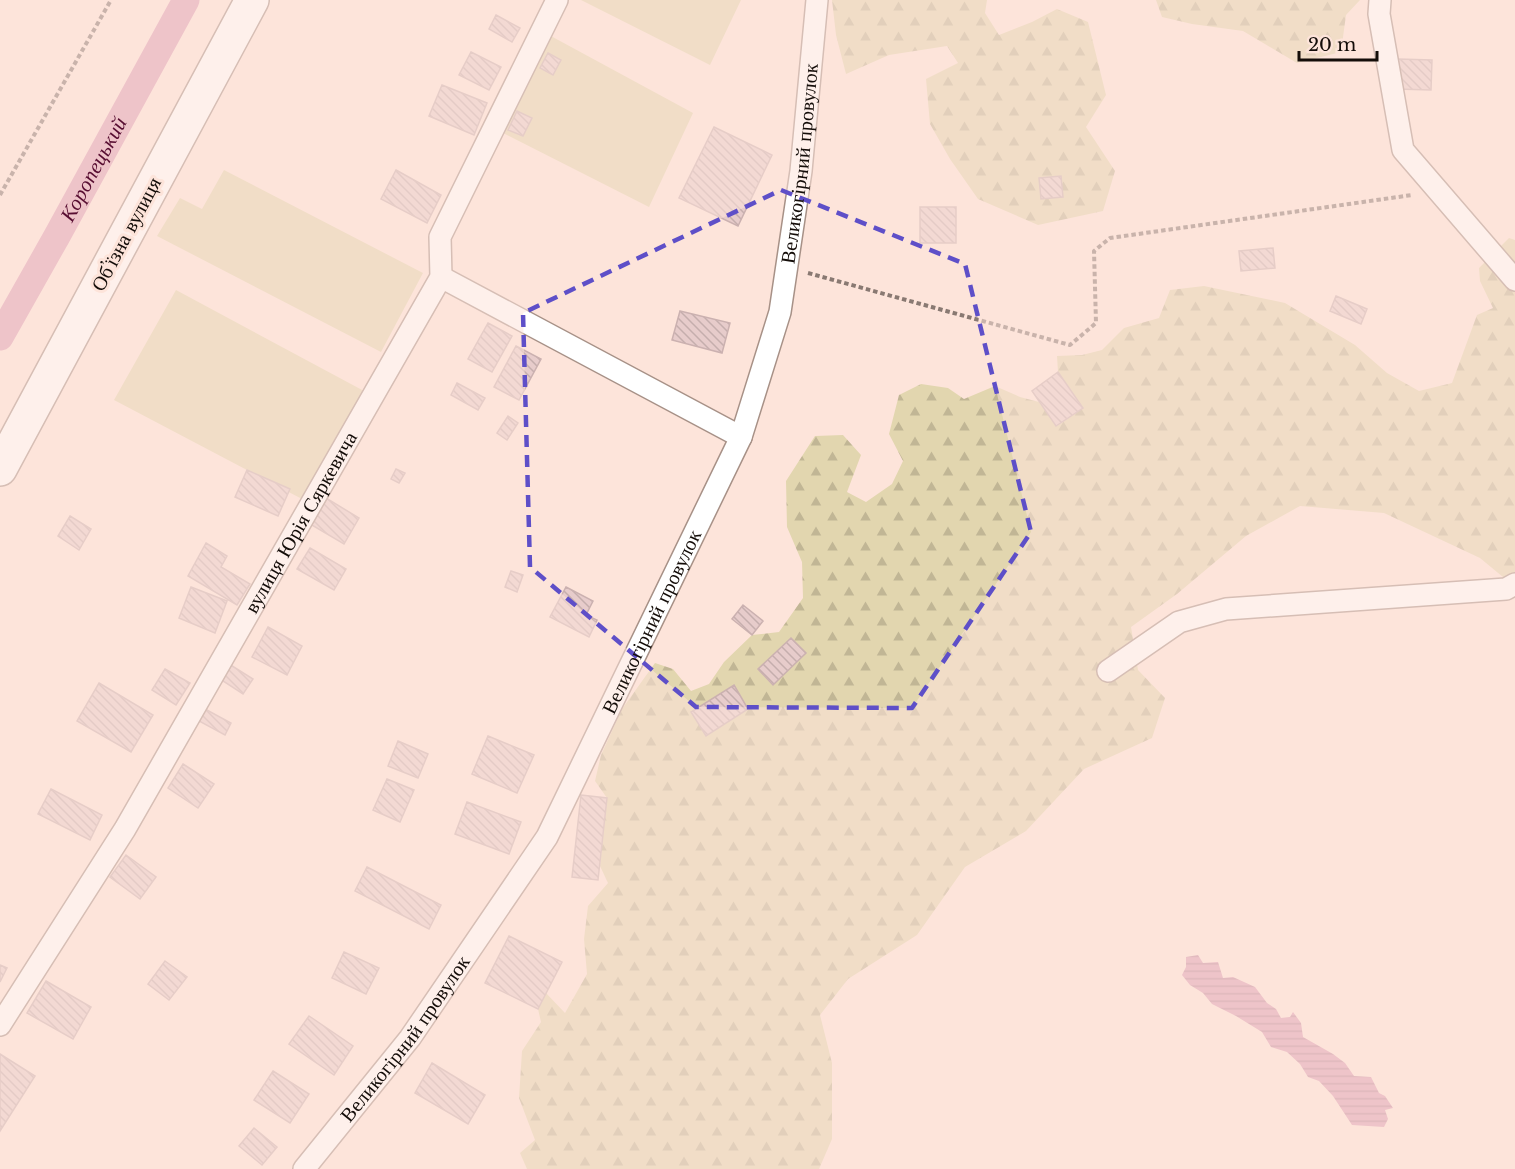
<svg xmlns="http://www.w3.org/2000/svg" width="1515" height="1169" font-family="'Libre Baskerville',serif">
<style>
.forest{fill:url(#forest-firs)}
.garden{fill:#e2d6af}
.water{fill:url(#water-rules)}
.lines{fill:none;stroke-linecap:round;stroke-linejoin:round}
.canal{stroke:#dc9db3;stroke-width:27}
.building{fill:url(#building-back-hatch);stroke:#cbb1b0;stroke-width:1.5}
.street-casing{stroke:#a79187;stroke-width:24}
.primary-casing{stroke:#a79187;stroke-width:36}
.path{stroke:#897972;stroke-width:4;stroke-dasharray:4.5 3;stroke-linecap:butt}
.street{stroke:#fff;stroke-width:21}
.primary{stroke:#fff;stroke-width:33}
.marked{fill:none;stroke:#5e4fc8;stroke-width:4.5;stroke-dasharray:12 8;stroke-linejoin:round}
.labels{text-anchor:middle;stroke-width:6;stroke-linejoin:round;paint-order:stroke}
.street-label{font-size:20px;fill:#140d09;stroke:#fde4da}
.water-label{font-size:21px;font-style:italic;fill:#580e32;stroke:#fde4da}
</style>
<defs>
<pattern id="forest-firs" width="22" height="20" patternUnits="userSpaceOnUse" patternTransform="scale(1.5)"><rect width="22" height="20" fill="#e2d6af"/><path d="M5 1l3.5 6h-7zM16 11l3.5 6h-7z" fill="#c1b695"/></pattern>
<pattern id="water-rules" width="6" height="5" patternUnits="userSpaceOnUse" patternTransform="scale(1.5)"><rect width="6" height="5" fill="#dc9db3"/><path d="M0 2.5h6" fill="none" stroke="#bc8699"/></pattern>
<pattern id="building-back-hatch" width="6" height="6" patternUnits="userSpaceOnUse" patternTransform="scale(1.5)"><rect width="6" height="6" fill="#e7cccb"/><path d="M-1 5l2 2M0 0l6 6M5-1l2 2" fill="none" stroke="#c5aead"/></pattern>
</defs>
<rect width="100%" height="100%" fill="#fde4da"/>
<!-- forest -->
<path class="forest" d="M832 0H987L985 13 999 35 1032 22 1057 9 1088 22 1106 95 1086 127 1115 171 1103 211 1038 225 978 199 950 159 930 124 926 79 958 63 947 46 889 55 846 74 836 35Z
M1156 0H1360L1346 15 1341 52 1297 63 1243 31 1192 24 1162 17Z
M1509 238 1515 240V587L1480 558 1384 513 1300 506 1246 536 1177 594 1131 627 1138 670 1165 698 1152 738 1084 769 1026 831 965 867 917 935 848 979 820 1015 832 1063V1139L819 1169H527L520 1153 535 1140 519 1098 522 1051 541 1022 538 1009 546 993 565 1013 587 974 584 939 588 906 608 883 600 866 607 798 595 781 601 755 622 709 655 663 673 669 691 691 709 684 724 662 752 635 779 632 803 598 802 562 787 527 786 481 815 436 843 435 861 455 847 492 866 502 892 484 903 461 889 434 899 395 921 384 948 388 964 399 995 386 1020 397 1039 402 1057 426 1083 408 1058 372 1057 356 1082 355 1102 350 1124 328 1159 318 1170 290 1204 286 1285 303 1355 345 1387 373 1419 391 1452 383 1477 315 1493 308 1480 281 1479 268Z"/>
<!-- garden -->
<path class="garden" d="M581 0H741L710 65Z
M549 35 693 113 649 207 499 131Z
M224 170 423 273 381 352 157 236 180 198 202 209Z
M176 290 364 391 302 499 114 400Z"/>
<!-- water -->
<path class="water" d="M1198 955 1203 963 1218 962 1223 978 1233 977 1255 987 1267 1003 1276 1009 1281 1018 1290 1017 1293 1012 1301 1023 1303 1037 1333 1054 1345 1063 1354 1076 1371 1077 1379 1093 1385 1096 1393 1108 1385 1110 1388 1119 1384 1127 1352 1125 1333 1096 1319 1081 1308 1077 1300 1064 1287 1052 1271 1047 1262 1032 1236 1016 1212 1004 1203 993 1190 985 1182 975 1186 967V957Z"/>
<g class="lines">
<!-- canal -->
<path class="canal" id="s1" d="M0 337 57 236 186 0"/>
</g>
<!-- building -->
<path class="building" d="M496 15 520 28 512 42 489 29Z
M471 52 501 67 489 90 459 75Z
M548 53 561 60 553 75 540 68Z
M1398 59 1432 60 1431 90 1397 89Z
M442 85 487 103 474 135 429 116Z
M517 111 532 118 523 136 508 130Z
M714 127 772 155 738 226 679 198Z
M396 170 441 195 427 223 381 199Z
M1061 176 1063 197 1041 199 1039 178Z
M920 207H956V243H920Z
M1273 248 1275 268 1241 271 1239 251Z
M1336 296 1367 309 1361 324 1330 311Z
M680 311 730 323 722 353 672 340Z
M488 323 512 336 492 372 468 359Z
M516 346 541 359 519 400 494 387Z
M1058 372 1083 408 1056 426 1032 391Z
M457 383 485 398 478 410 451 395Z
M508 416 518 423 507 440 497 433Z
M396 469 405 473 399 483 391 479Z
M247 470 290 489 278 516 235 497Z
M321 495 359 518 344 544 305 521Z
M70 516 91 529 79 550 58 536Z
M206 543 227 556 221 567 250 584 237 605 188 576Z
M310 548 346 569 334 590 297 569Z
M511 571 523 575 517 592 505 587Z
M191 587 227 601 215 633 179 618Z
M566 587 593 601 586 615 597 620 589 637 550 617Z
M743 605 763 621 752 635 732 619Z
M268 627 302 646 287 675 252 657Z
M791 638 806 653 773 685 758 669Z
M229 664 253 679 243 694 220 679Z
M165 669 190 683 176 705 152 690Z
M99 683 153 715 131 752 77 721Z
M734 685 748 709 706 736 691 712Z
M205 709 231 723 225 735 199 721Z
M488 736 534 755 517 793 472 774Z
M398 741 428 754 418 778 388 766Z
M183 764 214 784 198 808 168 788Z
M387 779 414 790 400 822 373 810Z
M51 789 102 815 90 840 38 814Z
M581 795 607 798 598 880 572 877Z
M467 802 521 822 509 854 455 834Z
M126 855 156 877 140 899 110 877Z
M367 867 441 905 429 929 355 891Z
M509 936 562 962 538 1009 485 983Z
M344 952 379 968 366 994 332 978Z
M165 961 187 977 169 1000 148 984Z
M0 965 7 968 0 982Z
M46 981 91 1007 73 1039 27 1013Z
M309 1016 353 1046 334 1075 289 1044Z
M0 1054 35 1076 0 1131Z
M432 1063 485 1095 468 1124 415 1093Z
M273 1071 309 1094 290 1123 254 1100Z
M254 1128 277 1147 262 1165 239 1146Z"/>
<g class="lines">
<defs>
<g id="street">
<path d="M1380 0 1379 14 1403 150 1515 280"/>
<path d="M441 277 741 437"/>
<path d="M1108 671 1179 622 1226 609 1506 589 1515 584"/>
<path id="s2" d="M0 1025 125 829 441 277 440 237 557 0"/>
<path id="s3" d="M304 1169 410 1038 547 837 741 437 780 312 801 171 817 0"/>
</g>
<path id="primary" d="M0 469 252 0"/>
</defs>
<!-- street casing -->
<use href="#street" class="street-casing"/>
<!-- primary casing -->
<use href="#primary" class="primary-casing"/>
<!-- path -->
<path class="path" d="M0 195 111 0
M808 273 1070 345 1096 323 1094 251 1110 238 1412 195"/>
<!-- street -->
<use href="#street" class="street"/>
<!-- primary -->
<use href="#primary" class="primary"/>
</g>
<!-- marked area -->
<path d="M0 0H1515V1169H0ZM781 190 965 264 1031 532 912 708 696 707 530 567 523 313Z" fill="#fde4da" fill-opacity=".55" fill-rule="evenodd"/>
<path class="marked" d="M781 190 965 264 1031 532 912 708 696 707 530 567 523 313Z"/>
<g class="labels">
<!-- street labels -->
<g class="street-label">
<text dy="7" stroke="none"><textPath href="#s3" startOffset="1137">Великогірний провулок</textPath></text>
<text transform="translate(126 234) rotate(-62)" y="7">Обʼїзна вулиця</text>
<text dy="7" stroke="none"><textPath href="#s2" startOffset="586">вулиця Юрія Сяркевича</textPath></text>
<text dy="7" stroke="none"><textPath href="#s3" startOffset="651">Великогірний провулок</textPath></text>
<text dy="7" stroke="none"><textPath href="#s3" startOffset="165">Великогірний провулок</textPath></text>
</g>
<!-- water labels -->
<g class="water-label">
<text dy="7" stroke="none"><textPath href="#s1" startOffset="192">Коропецький</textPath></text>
</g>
</g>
<!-- scale -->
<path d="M1299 51v9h78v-9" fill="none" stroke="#140d09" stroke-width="3"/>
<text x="1308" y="51" font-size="18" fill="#140d09" stroke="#fde4da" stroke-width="4.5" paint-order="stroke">20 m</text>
</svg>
